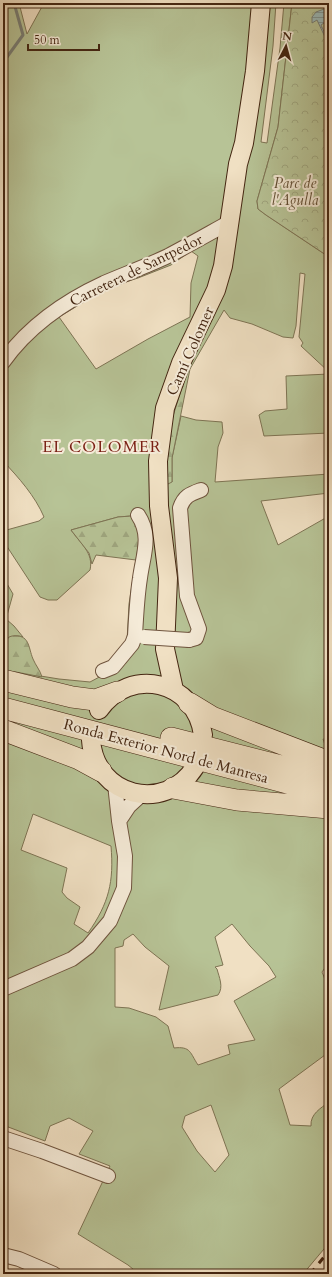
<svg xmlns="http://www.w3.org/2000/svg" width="332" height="1277" font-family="Cardo,serif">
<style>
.green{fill:#b7c396;stroke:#7e7454;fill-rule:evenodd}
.forest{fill:url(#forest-firs);stroke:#7e7454}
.park{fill:url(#park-crowns);stroke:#7e7454}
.water{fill:url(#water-rules);stroke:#797f77}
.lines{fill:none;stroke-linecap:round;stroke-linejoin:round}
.stream{stroke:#797f77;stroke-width:3}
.minor-casing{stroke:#6f543e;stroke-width:16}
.major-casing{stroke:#442612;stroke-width:20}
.highway-casing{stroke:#442612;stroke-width:22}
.minor{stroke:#f5ebd8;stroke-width:14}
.major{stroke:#f0e0c3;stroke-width:18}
.highway{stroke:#f0e0c3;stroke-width:21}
.rail{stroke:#442612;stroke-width:3;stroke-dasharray:7 7;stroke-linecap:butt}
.minor-bridge-casing{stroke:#6f543e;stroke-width:16;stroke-linecap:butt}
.minor-bridge{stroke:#f5ebd8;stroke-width:14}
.labels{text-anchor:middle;stroke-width:4;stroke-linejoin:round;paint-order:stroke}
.park-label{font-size:15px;font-style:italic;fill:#614d33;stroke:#f5ebd8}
.street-label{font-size:15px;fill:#442612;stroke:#f5ebd8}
.neighbourhood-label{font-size:16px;letter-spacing:1px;fill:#7a1f14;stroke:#f5ebd8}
</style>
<defs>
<pattern id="forest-firs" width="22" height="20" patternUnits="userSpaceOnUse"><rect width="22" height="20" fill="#b7c396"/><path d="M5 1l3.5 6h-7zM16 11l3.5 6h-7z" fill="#9fa780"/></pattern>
<pattern id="park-crowns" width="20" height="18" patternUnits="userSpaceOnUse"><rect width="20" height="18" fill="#b7c396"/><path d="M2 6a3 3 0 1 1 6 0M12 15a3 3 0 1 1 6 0" fill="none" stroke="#9fa780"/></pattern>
<pattern id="water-rules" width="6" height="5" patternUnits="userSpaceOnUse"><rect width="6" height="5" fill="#9cbbbb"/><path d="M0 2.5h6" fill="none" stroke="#819897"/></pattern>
</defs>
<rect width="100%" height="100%" fill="#f0e0c3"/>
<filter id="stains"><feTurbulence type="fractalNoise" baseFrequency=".005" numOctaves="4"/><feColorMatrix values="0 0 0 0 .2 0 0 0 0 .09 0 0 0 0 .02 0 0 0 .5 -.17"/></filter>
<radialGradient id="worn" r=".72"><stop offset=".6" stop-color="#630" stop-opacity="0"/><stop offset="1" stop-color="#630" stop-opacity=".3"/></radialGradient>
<!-- green -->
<path class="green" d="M3 3H19L27 34 44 3H276L273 46 261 142 267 143 280 48 284 3H292L278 127 257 201 258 209 266 215 329 257V372L301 346 303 343 299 337 305 274 300 273 296 326 293 338 283 337 252 324 230 318 224 310 190 369V363L165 465 172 482V458L181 416 196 420 222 422 223 433 218 447 215 482 329 474V493L261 501 278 545 329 516V740L323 739 329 757V962L322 972 329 989V1052L279 1089 290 1125 311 1126C310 1114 321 1108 329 1102V1243L303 1274H139L128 1265 78 1234 110 1166 79 1154 93 1131 69 1118 50 1126 45 1141 3 1125V673L16 672 59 679 90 682 105 674 119 656 127 641 129 604 139 540 134 519 131 516 118 517 71 530C80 543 94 553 90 570L57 600H48L40 597 6 545 3 546V531L39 521 44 517C35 496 19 478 3 461ZM191 251 198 256 191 283 190 317 148 339 96 369 59 317 105 289 138 278 171 265ZM33 814 111 846C114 882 109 903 88 933L74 924 80 907 67 898 62 892 67 868 21 850ZM232 924 250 946 269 966 276 977 234 1001 255 1040 228 1045 230 1054 198 1065C190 1053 191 1046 174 1048L168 1026 156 1017 129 1008 115 1007V948L123 946 124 940 133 934 145 947 169 966 159 1010 218 995C224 987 219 977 217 969L215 967 223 965 215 937ZM211 1105 229 1155 215 1172 197 1151 182 1127 185 1116Z
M329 374V433L264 436 259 415 265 411 287 409 286 376Z
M3 577 13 594 6 619 14 626 23 637C13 634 9 637 3 645Z"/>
<!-- forest -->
<path class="forest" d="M190 361V369L172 458V482L166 485 165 465 170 426Z
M131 516 140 528 139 540 136 560 96 555 92 564 89 553 71 530 118 517Z
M12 636C30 634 28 647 33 659 36 666 40 670 42 677L16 672 3 673V645L9 637Z"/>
<!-- park -->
<path class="park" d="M292 3H329V257L266 215 258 209 257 201 278 127Z"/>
<!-- water -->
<path class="water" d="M324 9 329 11V30L327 31 324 23 321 25 326 36 325 37 317 20 312 23V17L316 12Z"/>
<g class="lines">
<!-- stream -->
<path class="stream" d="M3 58 7 57 23 35 14 3"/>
<defs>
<path id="minor" d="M3 362C28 327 65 301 104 283 125 274 147 266 168 256 189 245 210 233 230 222
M189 640 196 638 199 629 187 596 180 508C184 496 190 494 201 490
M103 671 113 667 132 644 135 636C136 617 137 597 140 578 143 555 152 536 138 515
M119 821 129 806 142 794
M3 989 72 959 88 947 110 921 124 888 125 856 119 821 115 784
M3 1138 42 1151 108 1176
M3 1255 19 1259 54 1274"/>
<path id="major" d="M174 690 165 649 168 578 159 506 158 461 165 408 181 363 216 290 223 266 238 164 244 143 255 71 261 3
M99 710C130 665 196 681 203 735
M91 740C95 797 165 814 195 767"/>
<path id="highway" d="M3 680 72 697 95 700 117 692
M189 703 212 717 329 762
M3 708 329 794
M3 730 79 759 101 771
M171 738 329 778
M173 788 237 800 329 808"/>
</defs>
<!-- minor casing -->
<use href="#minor" class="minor-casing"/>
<!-- major casing -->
<use href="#major" class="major-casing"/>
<!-- highway casing -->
<use href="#highway" class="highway-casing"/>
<!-- minor -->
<use href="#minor" class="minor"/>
<!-- major -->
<use href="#major" class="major"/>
<!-- highway -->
<use href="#highway" class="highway"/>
<!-- rail -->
<path class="rail" d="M310 1274 329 1251"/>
<defs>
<path id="minor-bridge" d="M144 637 189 640"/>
</defs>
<!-- minor-bridge casing -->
<use href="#minor-bridge" class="minor-bridge-casing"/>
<!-- minor-bridge -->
<use href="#minor-bridge" class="minor-bridge"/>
</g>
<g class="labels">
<!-- park labels -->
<g class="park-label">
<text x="295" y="188">Parc de<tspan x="295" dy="17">l'Agulla</tspan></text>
</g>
<!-- street labels -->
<g class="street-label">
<text transform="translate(136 270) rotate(-26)" y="5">Carretera de Santpedor</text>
<text transform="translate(190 351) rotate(-66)" y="5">Camí Colomer</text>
<text transform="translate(166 751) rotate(15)" y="5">Ronda Exterior Nord de Manresa</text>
</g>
<!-- neighbourhood labels -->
<g class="neighbourhood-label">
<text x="102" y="452">EL COLOMER</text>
</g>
</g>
<!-- margin -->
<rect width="332" height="1277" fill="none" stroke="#f0e0c3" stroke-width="16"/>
<rect x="4" y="4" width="324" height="1269" fill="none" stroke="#442612" stroke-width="2"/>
<rect x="8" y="8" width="316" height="1261" fill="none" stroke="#442612"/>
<!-- north arrow -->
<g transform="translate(286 46) rotate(6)" stroke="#f5ebd8" stroke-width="3" paint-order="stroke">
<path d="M0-3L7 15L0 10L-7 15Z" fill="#442612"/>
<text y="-6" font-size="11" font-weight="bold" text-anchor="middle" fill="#442612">N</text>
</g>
<!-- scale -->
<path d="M28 44v6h71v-6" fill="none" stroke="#442612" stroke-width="2"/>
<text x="34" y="44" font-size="12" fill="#442612" stroke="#f5ebd8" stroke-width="3" paint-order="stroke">50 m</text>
<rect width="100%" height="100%" filter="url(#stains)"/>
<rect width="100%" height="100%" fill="url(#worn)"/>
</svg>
